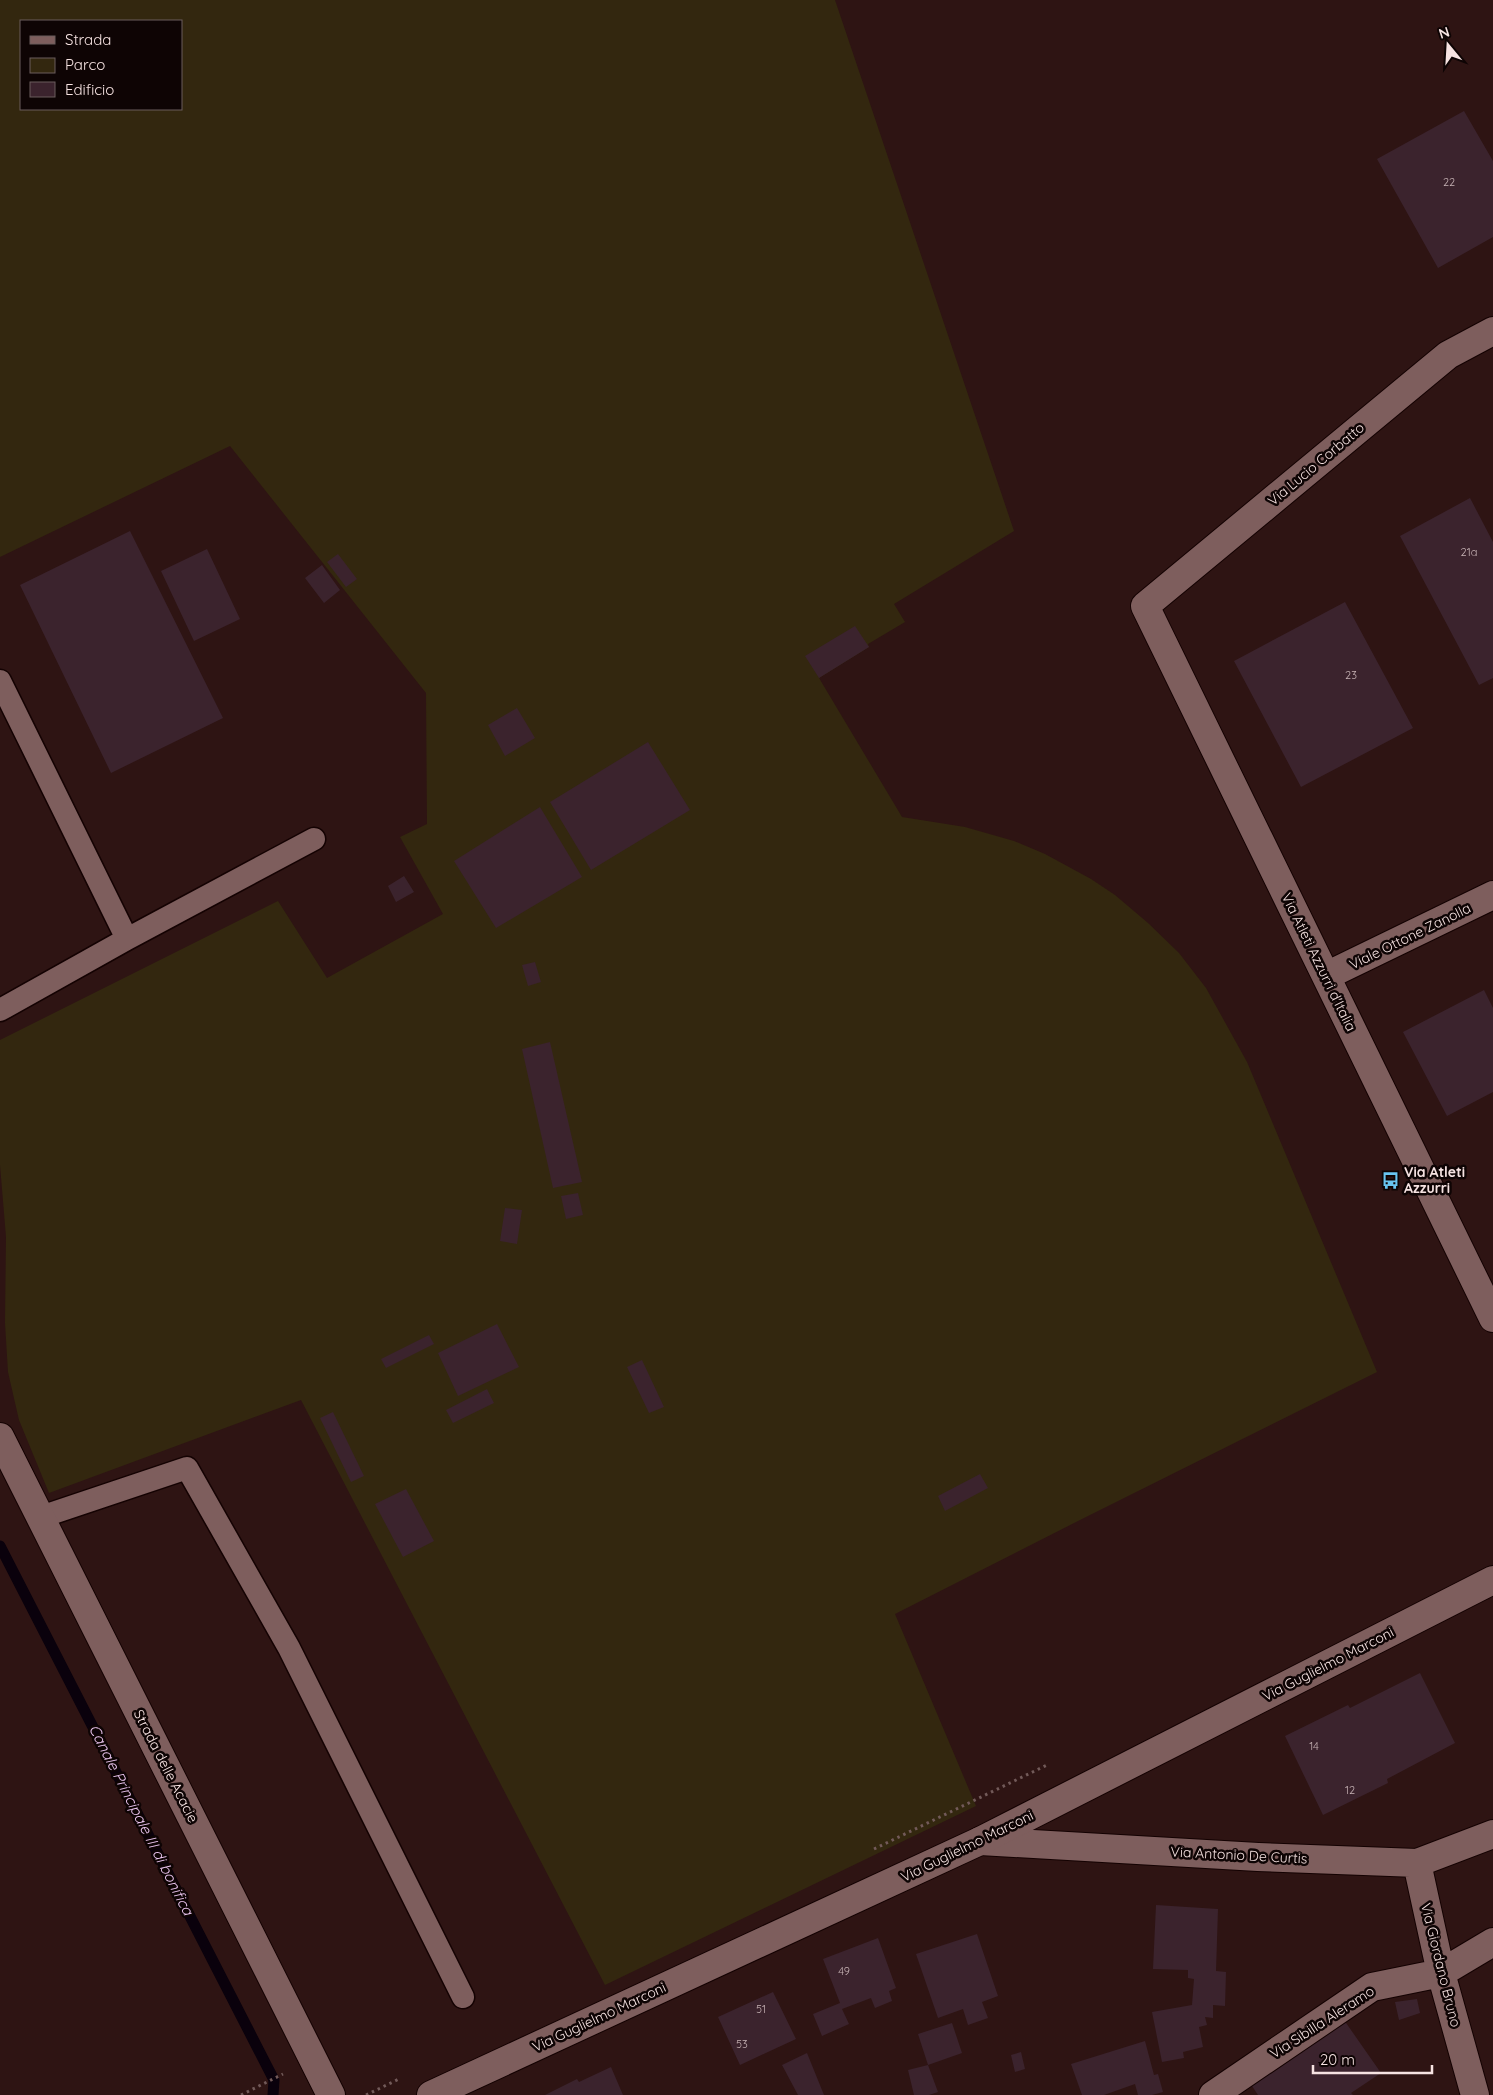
<svg xmlns="http://www.w3.org/2000/svg" width="1493" height="2095" font-family="Quicksand,sans-serif">
<style>
.green{fill:#33270f;fill-rule:evenodd}
.lines{fill:none;stroke-linecap:round;stroke-linejoin:round}
.stream{stroke:#0a010c;stroke-width:11}
.building{fill:#3b232d}
.lane-casing{stroke:#140202;stroke-width:25}
.street-casing{stroke:#140202;stroke-width:30}
.secondary-casing{stroke:#140202;stroke-width:30}
.path{stroke:#725a59;stroke-width:3;stroke-dasharray:2.5 4;stroke-linecap:butt}
.lane{stroke:#7e5e5d;stroke-width:22}
.street{stroke:#7e5e5d;stroke-width:28}
.secondary{stroke:#7e5e5d;stroke-width:28}
.labels{text-anchor:middle;stroke-width:5;stroke-linejoin:round;paint-order:stroke}
.number-label{font-size:11px;fill:#c7b3b5}
.street-label{font-size:14px;fill:#f6e3e2;stroke:#0e0404}
.poi-label{font-size:14px;font-weight:bold;fill:#f6e3e2;stroke:#0e0404;text-anchor:start}
.water-label{font-size:15px;font-style:italic;fill:#edc7f2;stroke:#0e0404}
</style>
<rect width="100%" height="100%" fill="#2e1413"/>
<!-- green -->
<path class="green" d="M0 0H835L1014 531 894 604 905 622 868 644 869 647 819 678 902 817 965 827 1014 841 1045 854 1091 879 1115 895 1148 923 1179 953 1206 988 1247 1062 1377 1372 1080 1520 895 1614 976 1806 605 1985 301 1400 49 1493 19 1420 8 1372 5 1323 6 1237 0 1165V1040L278 901 327 978 443 914 400 837 427 824 426 693 230 446 0 557ZM21 21H181V109H21Z"/>
<g class="lines">
<!-- stream -->
<path class="stream" d="M0 1546 274 2080 273 2095"/>
</g>
<!-- building -->
<path class="building" d="M1464 111 1493 161V237L1438 268 1377 159Z
M1470 498 1493 542V678L1479 685 1400 536Z
M130 531 223 718 111 773 20 585Z
M207 549 240 619 194 641 161 571Z
M338 554 357 579 346 587 327 562Z
M322 565 340 590 324 603 305 578Z
M1345 602 1413 728 1301 787 1234 661Z
M855 626 869 647 819 678 805 656Z
M517 708 535 738 505 756 488 725Z
M648 742 690 810 591 870 550 802Z
M540 807 582 877 496 928 454 861Z
M404 876 414 892 396 902 388 886Z
M535 962 541 982 528 986 522 965Z
M1484 990 1493 1008V1092L1447 1116 1403 1032Z
M550 1042 582 1182 553 1188 522 1049Z
M578 1193 583 1215 566 1219 561 1196Z
M505 1208 522 1210 517 1244 500 1241Z
M497 1324 519 1367 458 1396 438 1353Z
M429 1335 434 1344 386 1368 381 1359Z
M642 1360 664 1407 649 1413 627 1367Z
M487 1389 494 1403 453 1423 446 1410Z
M333 1412 364 1476 351 1482 320 1418Z
M980 1474 988 1488 945 1511 938 1496Z
M406 1489 434 1541 403 1557 375 1504Z
M1420 1673 1455 1743 1387 1779 1388 1783 1323 1815 1285 1736 1348 1705 1350 1708Z
M1156 1905 1218 1909 1216 1971 1226 1972 1225 2006 1213 2005V2018L1205 2017 1207 2025 1199 2027 1203 2047 1183 2052 1184 2058 1162 2062 1152 2012 1192 2005 1194 1979 1188 1978V1970L1153 1969Z
M977 1934 998 1996 982 2002 988 2018 968 2025 963 2009 938 2018 916 1954Z
M878 1938 896 1988 889 1991 892 2001 875 2008 871 1998 842 2009 849 2024 822 2036 813 2014 840 2003 823 1959Z
M773 1992 796 2039 740 2065 718 2017Z
M1417 1999 1420 2013 1399 2020 1395 2002Z
M1344 2020 1381 2073 1351 2093 1353 2095H1258L1250 2083Z
M952 2023 962 2053 928 2065 938 2092 929 2095H914L908 2070 928 2065 918 2034Z
M1145 2041 1154 2075 1158 2074 1163 2092 1152 2095H1138L1135 2084 1104 2095H1082L1071 2064Z
M1021 2052 1025 2069 1015 2072 1011 2055Z
M807 2053 824 2095H798L782 2065Z
M611 2067 623 2095H545L577 2079 579 2082Z"/>
<g class="lines">
<defs>
<path id="lane" d="M0 681 127 939
M0 1010 127 939 314 839
M41 1517 187 1468 289 1648 463 1997"/>
<path id="street" d="M1493 331 1448 355 1145 606 1493 1318
M1326 976 1493 895
M0 1437 331 2095
M980 1841 1258 1857 1417 1863 1493 1834
M1417 1863 1441 1973 1475 2095
M1213 2095 1372 1987 1441 1973 1493 1942"/>
<path id="secondary" d="M431 2095 980 1841 1493 1580"/>
</defs>
<!-- lane casing -->
<use href="#lane" class="lane-casing"/>
<!-- street casing -->
<use href="#street" class="street-casing"/>
<!-- secondary casing -->
<use href="#secondary" class="secondary-casing"/>
<!-- path -->
<path class="path" d="M874 1849 1047 1765
M241 2095 283 2074
M366 2095 401 2078"/>
<!-- lane -->
<use href="#lane" class="lane"/>
<!-- street -->
<use href="#street" class="street"/>
<!-- secondary -->
<use href="#secondary" class="secondary"/>
</g>
<!-- icons -->
<defs>
<symbol id="bus-bare" viewBox="-9 -9 18 18"><path d="M-5-6H5V4H4V6H2V4H-2V6H-4V4H-5ZM-3.5-4V0h7V-4ZM-3.5 1.2v1.5H-2V1.2ZM2 1.2v1.5H3.5V1.2Z" fill="#68c4f0" stroke="#0e0404" stroke-width="2.5" paint-order="stroke"/></symbol>
</defs>
<g fill-rule="evenodd">
<use href="#bus-bare" x="1378" y="1168" width="25" height="25"/>
</g>
<g class="labels">
<!-- number labels -->
<g class="number-label">
<text x="1449" y="186">22</text>
<text x="1469" y="556">21a</text>
<text x="1351" y="679">23</text>
<text x="1314" y="1750">14</text>
<text x="1350" y="1794">12</text>
<text x="844" y="1975">49</text>
<text x="761" y="2013">51</text>
<text x="742" y="2048">53</text>
</g>
<!-- street labels -->
<g class="street-label">
<text transform="translate(1316 464) rotate(-40)" y="5">Via Lucio Corbatto</text>
<text transform="translate(1410 936) rotate(-26)" y="5">Viale Ottone Zanolla</text>
<text transform="translate(1319 962) rotate(64)" y="5">Via Atleti Azzurri d'Italia</text>
<text transform="translate(1328 1664) rotate(-27)" y="5">Via Guglielmo Marconi</text>
<text transform="translate(166 1766) rotate(63)" y="5">Strada delle Acacie</text>
<text transform="translate(967 1846) rotate(-26)" y="5">Via Guglielmo Marconi</text>
<text transform="translate(1239 1855) rotate(3)" y="5">Via Antonio De Curtis</text>
<text transform="translate(1441 1965) rotate(76)" y="5">Via Giordano Bruno</text>
<text transform="translate(599 2017) rotate(-25)" y="5">Via Guglielmo Marconi</text>
<text transform="translate(1322 2022) rotate(-33)" y="5">Via Sibilla Aleramo</text>
</g>
<!-- poi labels -->
<g class="poi-label">
<text x="1404" y="1177">Via Atleti<tspan x="1404" dy="16">Azzurri</tspan></text>
</g>
<!-- water labels -->
<g class="water-label">
<text transform="translate(141 1820) rotate(63)" y="5">Canale Principale III di bonifica</text>
</g>
</g>
<!-- legend -->
<rect x="20" y="20" width="162" height="90" fill="#0e0404" stroke="#6b5d5d"/>
<rect x="30" y="36" width="25" height="8" fill="#7e5e5d" stroke="#6b5d5d"/>
<text x="65" y="45" font-size="15" fill="#f6e3e2">Strada</text>
<rect x="30" y="58" width="25" height="15" fill="#33270f" stroke="#6b5d5d"/>
<text x="65" y="70" font-size="15" fill="#f6e3e2">Parco</text>
<rect x="30" y="82" width="25" height="15" fill="#3b232d" stroke="#6b5d5d"/>
<text x="65" y="95" font-size="15" fill="#f6e3e2">Edificio</text>
<!-- north arrow -->
<g transform="translate(1448 45) rotate(342)" stroke="#0e0404" stroke-width="4" paint-order="stroke">
<path d="M0-4L9 19L0 12L-9 19Z" fill="#f6e3e2"/>
<text y="-8" font-size="14" font-weight="bold" text-anchor="middle" fill="#f6e3e2">N</text>
</g>
<!-- scale -->
<path d="M1313 2065v8h119v-8" fill="none" stroke="#f6e3e2" stroke-width="2.5"/>
<text x="1320" y="2065" font-size="15" fill="#f6e3e2" stroke="#0e0404" stroke-width="4" paint-order="stroke">20 m</text>
</svg>
